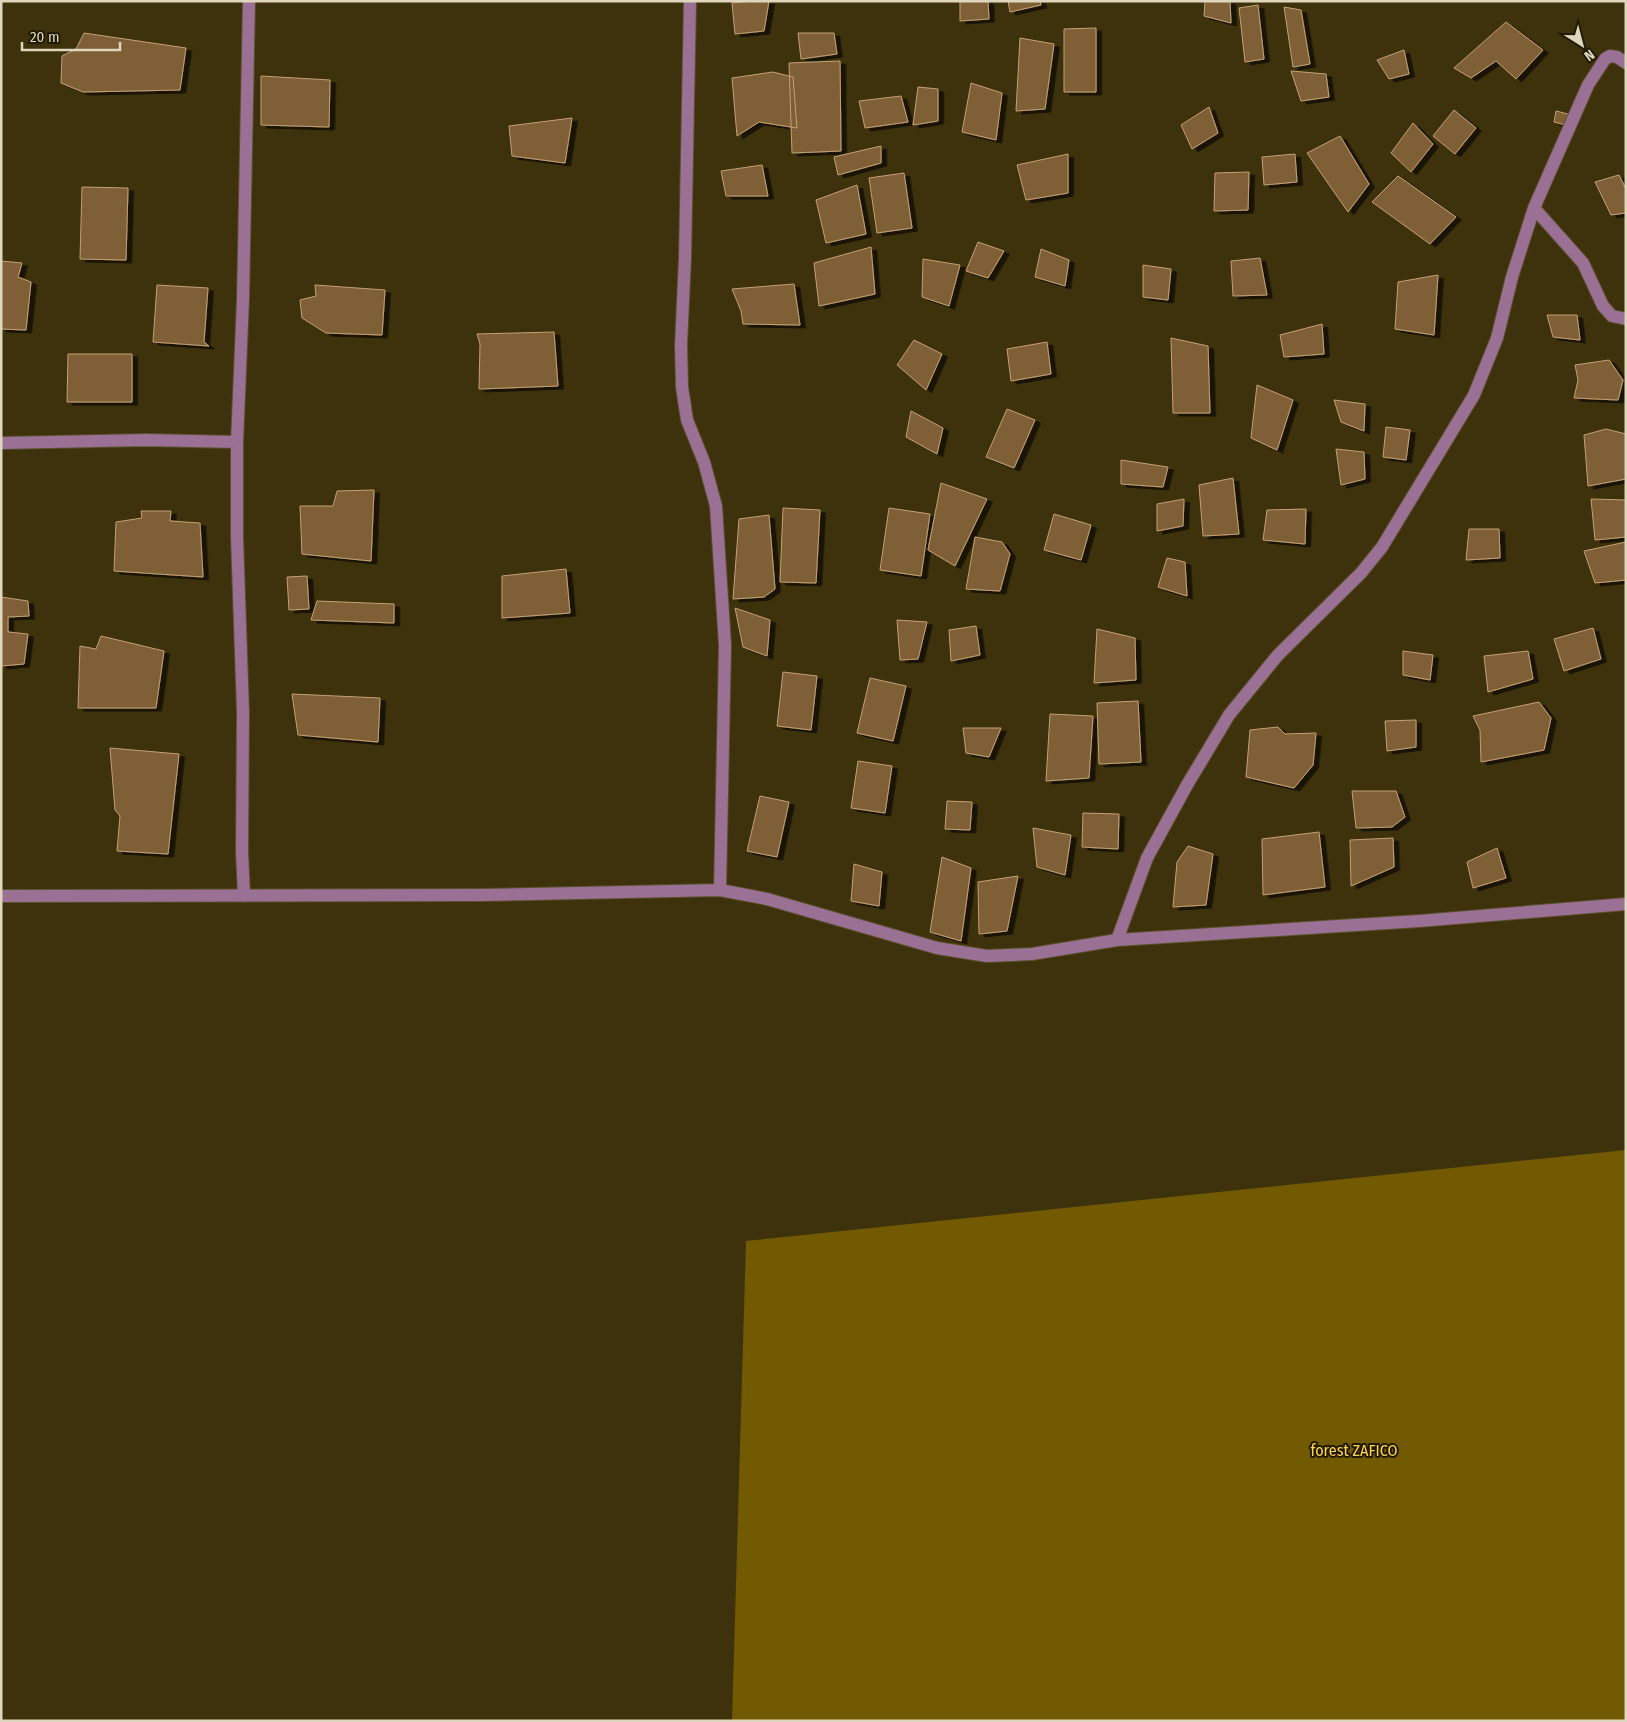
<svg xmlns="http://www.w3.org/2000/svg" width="1627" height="1722" font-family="'Fira Sans Condensed',sans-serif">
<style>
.forest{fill:#715a02}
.building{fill:#7f5e36;stroke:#c4a176;filter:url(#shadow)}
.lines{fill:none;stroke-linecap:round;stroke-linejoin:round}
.minor-casing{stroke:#5b502c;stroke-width:14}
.minor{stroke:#9a7094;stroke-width:12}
.labels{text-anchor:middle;stroke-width:4;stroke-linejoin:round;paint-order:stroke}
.park-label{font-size:16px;fill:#fed44f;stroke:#211b06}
</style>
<defs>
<filter id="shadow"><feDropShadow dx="5.5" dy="3" stdDeviation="0" flood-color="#0009"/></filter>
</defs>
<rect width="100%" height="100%" fill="#3e320c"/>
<!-- forest -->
<path class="forest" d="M1626 1150V1721H732L746 1241Z"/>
<!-- building -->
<path class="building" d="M752 1H769L764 31 735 34 732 3Z
M960 1H988L989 19 960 21Z
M1008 1H1040L1041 5 1010 12Z
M1205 1H1230L1231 23 1204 16Z
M1258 5 1264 59 1245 62 1239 8Z
M1284 7 1301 10 1310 64 1293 67Z
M1506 22 1543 50 1516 79 1496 61 1471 78 1454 68Z
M1096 28V92H1064V29Z
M84 33 186 48 180 90 83 92 61 83 62 56 76 49Z
M798 33H834L837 54 801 59Z
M1020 38 1054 44 1045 109 1016 111Z
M1404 50 1409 74 1389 79 1377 60Z
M840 61 841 151 792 153 789 63Z
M1291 71 1326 74 1329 97 1301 101Z
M773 72 793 77 797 128 759 122 737 136 732 78Z
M261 76 330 80 329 127 261 125Z
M971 83 1002 93 996 140 962 132Z
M918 87 938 89V121L913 125Z
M901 96 908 122 865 128 859 101Z
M1209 107 1218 133 1192 149 1181 125Z
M1454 110 1476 128 1455 154 1433 136Z
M1556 111 1568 114 1566 125 1554 122Z
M572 118 565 163 512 156 509 126Z
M1413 123 1433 144 1411 172 1391 153Z
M1340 136 1369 184 1348 212 1307 153Z
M881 146V163L838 175 834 157Z
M1068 154V193L1026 200 1017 165Z
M1295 154 1297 182 1264 185 1262 157Z
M762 165 768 196H726L721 171Z
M1249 172 1248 210 1214 211 1215 173Z
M904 173 912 228 877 233 869 178Z
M1619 175 1626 189V213L1611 215 1595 182Z
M1398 176 1456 217 1430 244 1372 202Z
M857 185 866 234 826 243 816 200Z
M82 187 128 188 126 260 80 259Z
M978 242 1004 251 988 278 966 271Z
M871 247 875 294 819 306 814 263Z
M1041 249 1069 260 1065 286 1035 277Z
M1260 258 1267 295 1233 296 1231 261Z
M923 259 960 265 949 306 922 297Z
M1 261 22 263 18 277 31 282 26 330 1 329Z
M1143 265 1171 269 1168 300 1143 297Z
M1438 275 1434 335 1395 329 1398 282Z
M794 284 800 325 743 324 741 311 732 289Z
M157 285 208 288 204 342 209 346 153 342Z
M315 285 385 290 382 335 326 333 302 318 300 300 316 296Z
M1547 315H1577L1580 340 1553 337Z
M1322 324 1324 354 1284 357 1280 335Z
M554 332 558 386 479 389 480 344 477 334Z
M1171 338 1208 346 1210 413H1173Z
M914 340 942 354 926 390 897 365Z
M1047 342 1051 374 1011 381 1007 349Z
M68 354H132V402H67Z
M1609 360 1623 380 1618 400 1574 398 1578 380 1575 365Z
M1257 385 1293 400 1277 450 1251 438Z
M1334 400 1365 404 1364 431 1341 422Z
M1007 409 1035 420 1014 468 986 457Z
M911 411 943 428 937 454 906 437Z
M1386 427 1410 430 1406 460 1383 457Z
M1606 429 1626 434V479L1588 486 1584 435Z
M1336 449 1364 452 1365 479 1341 485Z
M1121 460 1168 467 1163 487 1121 484Z
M1233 478 1239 534 1203 536 1199 485Z
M941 483 987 499 955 566 928 550Z
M374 490 371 561 302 554 300 506H333L337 491Z
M1184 499 1183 526 1157 531V504Z
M1591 499 1626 500V537L1595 540Z
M783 508 820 510 816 583 780 582Z
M889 508 930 514 921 576 880 570Z
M1306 509 1305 544 1263 540 1267 510Z
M141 511H171L170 521 200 523 203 577 114 571 116 522 142 518Z
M1054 514 1091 525 1081 560 1044 550Z
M769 515 775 589 764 597 733 599 739 519Z
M1469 529H1499L1500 558 1466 560Z
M975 537 1002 542 1010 554 1000 591 966 589Z
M1626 542V580L1595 583 1584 551Z
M1167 558 1185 562 1187 596 1158 587Z
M566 569 570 613 502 618V576Z
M307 576 309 609 289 610 287 577Z
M1 597 28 601 29 616 8 617V632L28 634 24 664 1 666Z
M317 601 394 604V623L311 620Z
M735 608 770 620 767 656 743 647Z
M897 620 927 622 918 659 900 660Z
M976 626 980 655 951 661 949 630Z
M1593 628 1601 659 1564 671 1554 639Z
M1097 629 1135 638 1136 680 1094 683Z
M101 636 164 651 156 708H78L80 646 96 649Z
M1403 651 1433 655 1430 680 1403 675Z
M1528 651 1533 679 1488 692 1484 656Z
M783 672 817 676 811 730 777 726Z
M870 678 906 686 893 741 857 733Z
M292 694 380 698 378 742 298 735Z
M1138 701 1141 762 1099 764 1097 703Z
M1539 702 1551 718 1544 750 1481 762 1480 730 1473 716Z
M1050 714 1093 716 1089 778 1046 781Z
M1416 720V747L1387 751 1385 721Z
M1278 727 1285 734 1316 733 1313 765 1294 788 1246 777 1250 730Z
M963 728H1001L989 757 966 753Z
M110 748 179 754 168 854 117 851 120 816 115 810Z
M858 761 892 766 885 813 851 808Z
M1352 791H1396L1405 817 1392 827 1356 828Z
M760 796 789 802 777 857 747 851Z
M947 801 972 802 970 830 945 829Z
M1083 813 1119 814 1118 849 1082 847Z
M1033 828 1071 835 1065 875 1037 867Z
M1319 832 1325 887 1263 895 1262 839Z
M1393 838 1394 867 1351 886 1350 840Z
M1188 846 1213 854 1206 905 1173 907 1177 862Z
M1497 848 1506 878 1473 888 1467 862Z
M942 857 971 868 961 941 930 932Z
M854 864 882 872 879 906 851 901Z
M1018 876 1007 931 979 934 978 882Z"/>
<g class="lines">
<defs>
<path id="minor" d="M690 1 685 258 681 345 682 387 687 420 704 462 716 506 725 645 720 890
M1534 208 1583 263 1603 306 1612 316 1626 319
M1 443 146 440 237 442
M1 896 482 895 720 890 767 899 937 948 987 956 1032 954 1117 940 1419 921 1626 904
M244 896 242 851 243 712 237 537V442L243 299 249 1
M1117 940 1147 858 1187 785 1229 715 1278 655 1361 573 1382 547 1474 395 1497 338 1512 277 1534 208 1588 85 1605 59 1610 56 1617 57 1626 63"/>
</defs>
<!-- minor casing -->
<use href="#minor" class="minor-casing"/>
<!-- minor -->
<use href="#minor" class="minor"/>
</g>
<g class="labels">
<!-- park labels -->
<g class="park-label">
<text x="1354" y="1456">forest ZAFICO</text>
</g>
</g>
<!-- border -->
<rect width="1627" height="1722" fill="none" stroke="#dfd7bd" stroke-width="5"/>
<!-- north arrow -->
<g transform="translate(1582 45) rotate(144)" stroke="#211b06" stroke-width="4" paint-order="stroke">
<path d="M0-4L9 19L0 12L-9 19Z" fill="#dfd7bd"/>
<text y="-8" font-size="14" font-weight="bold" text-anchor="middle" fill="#dfd7bd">N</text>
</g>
<!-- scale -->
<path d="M22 42v8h98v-8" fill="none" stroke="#dfd7bd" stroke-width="2.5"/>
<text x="30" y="42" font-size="15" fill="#dfd7bd" stroke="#211b06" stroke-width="4" paint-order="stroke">20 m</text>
</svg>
